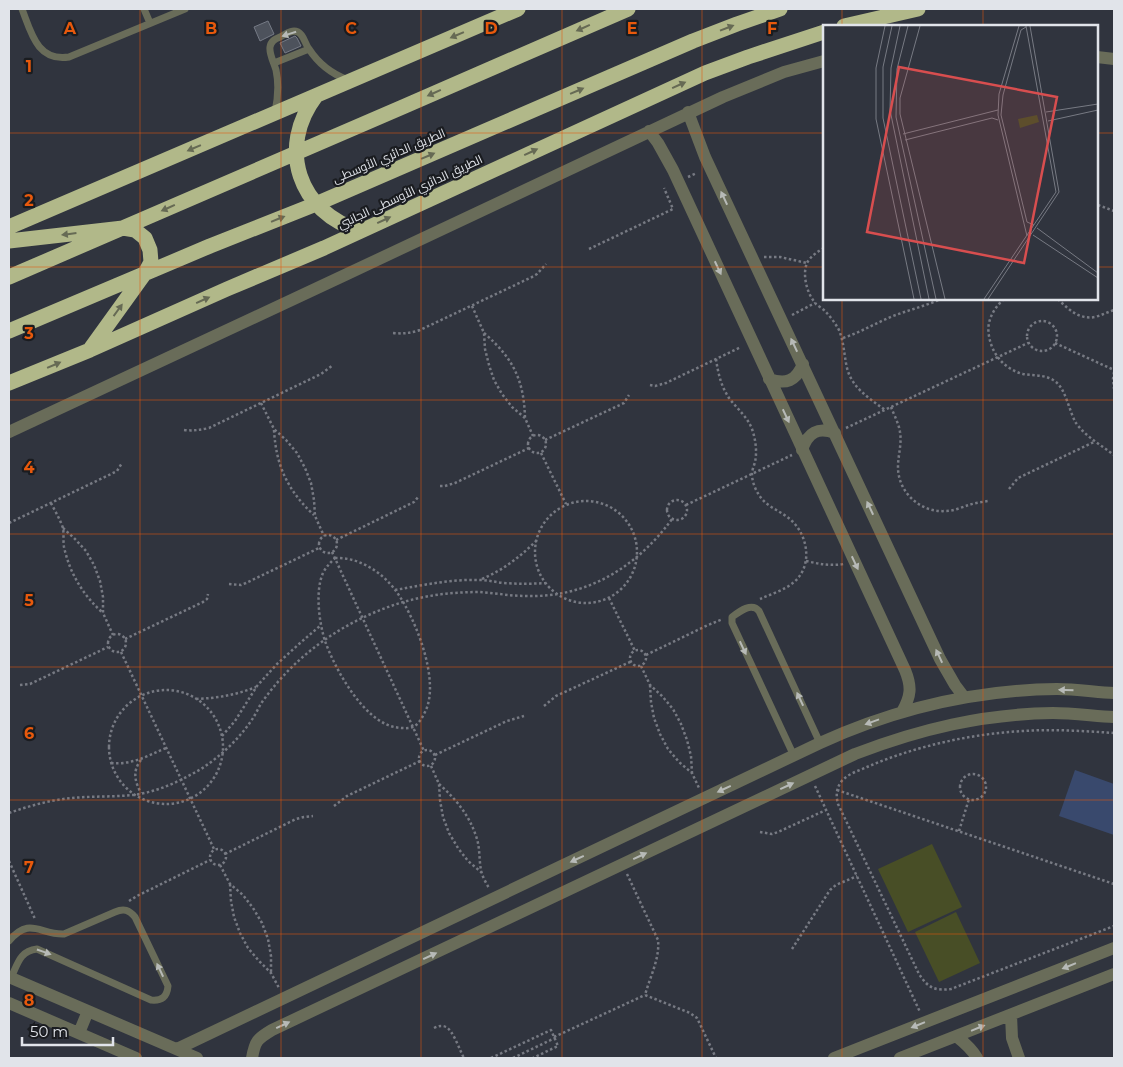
<svg xmlns="http://www.w3.org/2000/svg" width="1123" height="1067" font-family="Montserrat,Cairo,sans-serif">
<style>
.green{fill:#484e26}
.water{fill:#39496d}
.building{fill:#4d525c;stroke:#757a85}
.lines{fill:none;stroke-linecap:round;stroke-linejoin:round}
.path{stroke:#777a83;stroke-width:2.5;stroke-dasharray:2.5 2.5;stroke-linecap:butt}
.lane{stroke:#696c59;stroke-width:7}
.street{stroke:#696c59;stroke-width:12}
.highway{stroke:#b1b889;stroke-width:15}
.oneway{fill:#666a54}
.oneway2{fill:#b7bab7}
.grid{fill:none;stroke:#e8590c;stroke-width:1;stroke-opacity:0.55}
.labels{text-anchor:middle;stroke-width:4.5;stroke-linejoin:round;paint-order:stroke}
.street-label{font-size:12px;fill:#e1e4ea;stroke:#1a1c20}
.inset-road{fill:none;stroke:#777a83;stroke-width:1}
.view{fill:#d84e4f;fill-opacity:0.15;stroke:#d84e4f;stroke-width:2.5}
.inset-edge{fill:none;stroke:#e1e4ea;stroke-width:2.5}
.grid-label{font-size:16px;text-anchor:middle;font-weight:bold;fill:#e8590c;stroke:#1a1c20;stroke-width:4.5;stroke-linejoin:round;paint-order:stroke}
</style>
<rect width="100%" height="100%" fill="#30343e"/>
<!-- green -->
<path class="green" d="M932 844 962 907 908 932 878 869Z
M956 912 980 963 939 982 915 932Z"/>
<!-- water -->
<path class="water" d="M1075 770 1114 784V835L1059 816Z"/>
<!-- building -->
<path class="building" d="M268 21 274 34 260 41 254 27Z
M295 36 297 38 301 46 285 53 280 43Z"/>
<g class="lines">
<!-- path -->
<path class="path" d="M688 177 697 173
M1098 205 1114 211
M824 248C818 251 810 257 807 263 802 275 807 294 816 304 818 306 822 308 825 311 830 316 835 323 839 330 844 342 844 355 847 368 852 388 869 398 885 410
M589 249 673 209 664 188
M764 257H780L807 263
M1004 299C994 308 986 321 989 336 992 354 1004 369 1023 374 1034 376 1046 374 1056 382 1066 390 1069 411 1076 423 1086 437 1101 445 1114 455
M1058 299C1068 309 1079 320 1095 317 1102 315 1108 312 1114 310
M472 306 484 333 485 349 489 365 494 380 502 394 512 407 525 418 533 436
M792 315 815 303
M1027 336a15 15 0 1 1 30 0a15 15 0 1 1-30 0Z
M393 333C403 334 411 333 420 330L532 277 537 274 546 264
M484 333C513 358 524 380 525 418
M843 338C861 332 876 323 893 316 909 310 925 306 941 299
M1055 343 1114 370
M716 359C718 373 721 386 729 398 738 410 749 418 753 432 756 442 757 453 755 462 754 466 752 470 752 474 752 481 755 489 759 495 767 508 782 511 792 521 808 536 813 566 794 582 785 590 771 594 760 599
M1114 372 1113 379 1114 389
M650 385 655 386 666 383 741 347
M261 403 274 429 286 440 297 453 305 468 311 483 314 500 315 516 324 536
M891 407C894 415 899 424 900 432 902 444 898 455 898 467 898 493 921 513 946 511 954 511 962 507 969 505 975 503 982 502 988 501
M846 428 1028 343
M184 430C193 431 200 430 209 428L321 374 333 365
M274 430C276 466 288 491 314 515
M528 444a9 9 0 1 1 18 0a9 9 0 1 1-18 0Z
M545 440 624 403 629 395
M541 453 566 504
M440 486H445L455 483 529 448
M1009 489 1018 478 1094 442
M667 510a10 10 0 1 1 20 0a10 10 0 1 1-20 0Z
M535 552a51 51 0 1 1 102 0a51 51 0 1 1-102 0Z
M51 503C55 511 60 519 63 528 64 534 63 541 64 547 70 574 83 595 103 613
M686 505 792 455
M9 523 111 474 117 471 122 463
M63 528 75 539 86 551 94 565 100 581 103 597V613L113 635
M319 544a9 9 0 1 1 18 0a9 9 0 1 1-18 0Z
M336 540 414 502 419 496
M332 552 424 751
M335 558C359 557 382 572 396 591 415 617 441 681 425 712 422 718 419 724 413 727 407 729 400 728 394 727 363 720 335 669 325 641 319 622 315 591 323 573 326 567 330 563 335 558Z
M806 561C819 564 830 566 844 564
M482 579C503 570 520 557 536 541
M229 584 241 585 246 583 319 548
M395 590C423 585 452 579 480 580 488 580 495 582 503 583 518 584 532 584 546 583
M609 598 635 651
M108 643a9 9 0 1 1 18 0a9 9 0 1 1-18 0Z
M125 639 203 602 207 599 208 594
M630 658a8 8 0 1 1 16 0a8 8 0 1 1-16 0Z
M121 652 214 849
M646 655 708 625 723 619
M641 666 650 685 662 696 673 709 681 724 687 740 691 756 692 773
M20 685 30 684 108 647
M650 685 651 702 654 718 660 734 668 749 679 762 692 773 699 788
M109 747a57 57 0 1 1 114 0a57 57 0 1 1-114 0Z
M196 699C218 698 236 695 256 687
M544 706 556 696 630 662
M1114 733C1084 731 1053 729 1023 731 970 734 916 746 867 767 858 771 847 774 841 782 836 789 836 796 838 804L919 974C928 988 935 991 951 989L1114 926
M222 736 235 721 257 686 277 664 299 644 321 625
M419 758a8 8 0 1 1 16 0a8 8 0 1 1-16 0Z
M435 755 507 721 524 716
M141 760C132 771 135 782 141 793
M111 763C132 765 147 756 166 748
M431 766 439 784 440 800 443 817 449 833 458 848 468 861 481 872
M960 787a13 13 0 1 1 26 0a13 13 0 1 1-26 0Z
M439 784C456 799 470 816 477 839 480 849 479 860 481 870 482 876 486 883 489 888
M815 786 920 1012
M837 790 1114 884
M334 806 347 796 420 761
M9 813C29 806 50 800 72 798 92 796 113 797 133 795 158 792 180 781 201 769 221 756 240 738 253 718 257 712 260 704 265 698 299 652 346 620 400 603 426 595 453 592 480 592 495 593 510 596 526 596 587 598 637 567 672 519
M959 831 969 799
M760 832 772 834 778 832 826 810
M210 857a8 8 0 1 1 16 0a8 8 0 1 1-16 0Z
M225 854 296 819 304 817 313 816
M9 861 35 919
M220 865 230 884 243 895 253 908 262 923 268 939 271 956V973
M627 874 658 940C660 958 650 977 645 995L690 1013 697 1018 716 1058
M230 884 231 901 234 917 240 933 248 948 259 961 271 973 279 988
M129 901 137 896 210 860
M792 949 830 890 836 885 857 876
M434 1028C438 1026 442 1025 446 1027 453 1030 460 1051 464 1058
M554 1037 645 995
M491 1058 551 1030 558 1046 533 1058
M513 1058 555 1038"/>
<!-- lane -->
<path class="lane" d="M22 9C31 32 37 62 69 57L185 9
M144 9 150 23
M274 63 309 49
M275 112C278 98 279 84 276 70 274 63 269 54 270 47 271 41 275 39 280 37 286 34 292 29 298 32 304 35 305 44 309 49 318 63 332 74 348 80
M794 756 732 623V617C740 611 752 602 759 611L820 743
M9 941C30 916 40 935 64 934L115 912C124 908 129 910 135 917L168 986C167 997 162 1001 151 1000L37 949C20 951 18 963 11 978"/>
<!-- street -->
<path class="street" d="M1097 57 1114 59
M688 112 705 157 940 659 955 685 964 697
M649 131 658 143 673 170 905 670C912 687 911 696 902 712
M769 379C786 385 796 381 803 364
M9 432 345 275 723 97 784 72 824 61
M802 450C808 432 818 427 835 433
M9 977 197 1058
M9 1003 136 1058
M1011 1015 1012 1038 1019 1058
M79 1033 88 1011
M956 1036C965 1043 972 1049 977 1058
M177 1049 820 743C897 708 973 690 1057 689 1076 689 1095 692 1114 693
M252 1058C255 1041 257 1039 272 1030L855 754C920 729 983 714 1053 713 1073 713 1094 716 1114 717
M834 1058 1114 948
M900 1058 1114 974"/>
<!-- highway -->
<path class="highway" d="M844 26 918 9
M316 96C277 147 298 213 361 231
M9 227 518 9
M9 241 123 228 135 230 145 238 150 250 151 262 145 273 91 348
M9 277C215 188 422 99 628 9
M9 331 210 246 316 204 693 41 737 24 780 9
M9 383 90 350 227 289 324 248 705 73 748 57 824 32"/>
</g>
<!-- one-way arrows -->
<defs><path id="oneway-solid" d="M-6-.8H1V-3.2L6.5 0L1 3.2V.8H-6Z" transform="scale(1.25)"/></defs>
<g class="oneway">
<use href="#oneway-solid" transform="translate(583 28) rotate(156)"/>
<use href="#oneway-solid" transform="translate(727 28) rotate(-21)"/>
<use href="#oneway-solid" transform="translate(457 35) rotate(157)"/>
<use href="#oneway-solid" transform="translate(679 85) rotate(-24)"/>
<use href="#oneway-solid" transform="translate(577 91) rotate(-23)"/>
<use href="#oneway-solid" transform="translate(434 93) rotate(156)"/>
<use href="#oneway-solid" transform="translate(194 148) rotate(157)"/>
<use href="#oneway-solid" transform="translate(531 152) rotate(-25)"/>
<use href="#oneway-solid" transform="translate(428 156) rotate(-23)"/>
<use href="#oneway-solid" transform="translate(168 208) rotate(156)"/>
<use href="#oneway-solid" transform="translate(278 219) rotate(-22)"/>
<use href="#oneway-solid" transform="translate(384 220) rotate(-25)"/>
<use href="#oneway-solid" transform="translate(69 234) rotate(173)"/>
<use href="#oneway-solid" transform="translate(203 300) rotate(-24)"/>
<use href="#oneway-solid" transform="translate(118 310) rotate(-54)"/>
<use href="#oneway-solid" transform="translate(54 365) rotate(-23)"/>
</g>
<g class="oneway2">
<use href="#oneway-solid" transform="translate(289 34) rotate(162)"/>
<use href="#oneway-solid" transform="translate(724 198) rotate(-115)"/>
<use href="#oneway-solid" transform="translate(718 268) rotate(65)"/>
<use href="#oneway-solid" transform="translate(794 345) rotate(-115)"/>
<use href="#oneway-solid" transform="translate(786 416) rotate(65)"/>
<use href="#oneway-solid" transform="translate(870 508) rotate(-115)"/>
<use href="#oneway-solid" transform="translate(855 563) rotate(65)"/>
<use href="#oneway-solid" transform="translate(743 648) rotate(65)"/>
<use href="#oneway-solid" transform="translate(939 656) rotate(-115)"/>
<use href="#oneway-solid" transform="translate(1066 690) rotate(-178)"/>
<use href="#oneway-solid" transform="translate(800 699) rotate(-115)"/>
<use href="#oneway-solid" transform="translate(872 722) rotate(160)"/>
<use href="#oneway-solid" transform="translate(787 786) rotate(-25)"/>
<use href="#oneway-solid" transform="translate(724 789) rotate(155)"/>
<use href="#oneway-solid" transform="translate(640 856) rotate(-25)"/>
<use href="#oneway-solid" transform="translate(577 859) rotate(155)"/>
<use href="#oneway-solid" transform="translate(44 952) rotate(19)"/>
<use href="#oneway-solid" transform="translate(430 956) rotate(-25)"/>
<use href="#oneway-solid" transform="translate(1069 966) rotate(158)"/>
<use href="#oneway-solid" transform="translate(160 970) rotate(-115)"/>
<use href="#oneway-solid" transform="translate(283 1025) rotate(-25)"/>
<use href="#oneway-solid" transform="translate(918 1025) rotate(158)"/>
<use href="#oneway-solid" transform="translate(978 1028) rotate(-22)"/>
</g>
<!-- grid -->
<path class="grid" d="M140 9V1058M281 9V1058M421 9V1058M562 9V1058M702 9V1058M842 9V26M983 9V26M9 133H824M1097 133H1114M9 267H824M1097 267H1114M842 299V1058M983 299V1058M9 400H1114M9 534H1114M9 667H1114M9 800H1114M9 934H1114"/>
<g class="labels">
<!-- street labels -->
<g class="street-label">
<text transform="translate(389 156) rotate(-23)" y="4">الطريق الدائري الأوسطى</text>
<text transform="translate(410 192) rotate(-25)" y="4">الطريق الدائري الأوسطى الجانبي</text>
</g>
</g>
<!-- overview -->
<g transform="translate(823 25)">
<rect width="275" height="275" fill="#30343e"/>
<path d="M214 90 216 97 197 103 195 94Z" fill="#484e26"/>
<path class="inset-road" d="M62 1 53 43V94L91 274M69 1 60 42V93L98 274M77 1 68 43 67 85 106 274M85 1 74 44 73 92 113 274M97 1 77 73V89L122 274M196 1 176 69 175 90 204 211M203 2 198 5 180 70 178 90 204 197 211 200M223 87 275 79M225 96 275 85M80 109 175 85M82 115 169 93 175 95M214 203 275 248M210 210 275 253M161 274 233 167 203 1M165 274 236 167 207 1"/>
<path class="view" d="M76 42 234 72 201 238 44 207Z"/>
<rect width="275" height="275" class="inset-edge"/>
</g>
<g class="grid-label">
<text x="70" y="34">A</text>
<text x="211" y="34">B</text>
<text x="351" y="34">C</text>
<text x="491" y="34">D</text>
<text x="632" y="34">E</text>
<text x="772" y="34">F</text>
<text x="29" y="72">1</text>
<text x="29" y="206">2</text>
<text x="29" y="339">3</text>
<text x="29" y="473">4</text>
<text x="29" y="606">5</text>
<text x="29" y="739">6</text>
<text x="29" y="873">7</text>
<text x="29" y="1006">8</text>
</g>
<!-- border -->
<rect width="1123" height="1067" fill="none" stroke="#e1e4ea" stroke-width="20"/>
<!-- scale -->
<path d="M22 1037v8h91v-8" fill="none" stroke="#e1e4ea" stroke-width="2.5"/>
<text x="30" y="1037" font-size="15" fill="#e1e4ea" stroke="#1a1c20" stroke-width="4" paint-order="stroke">50 m</text>
</svg>
